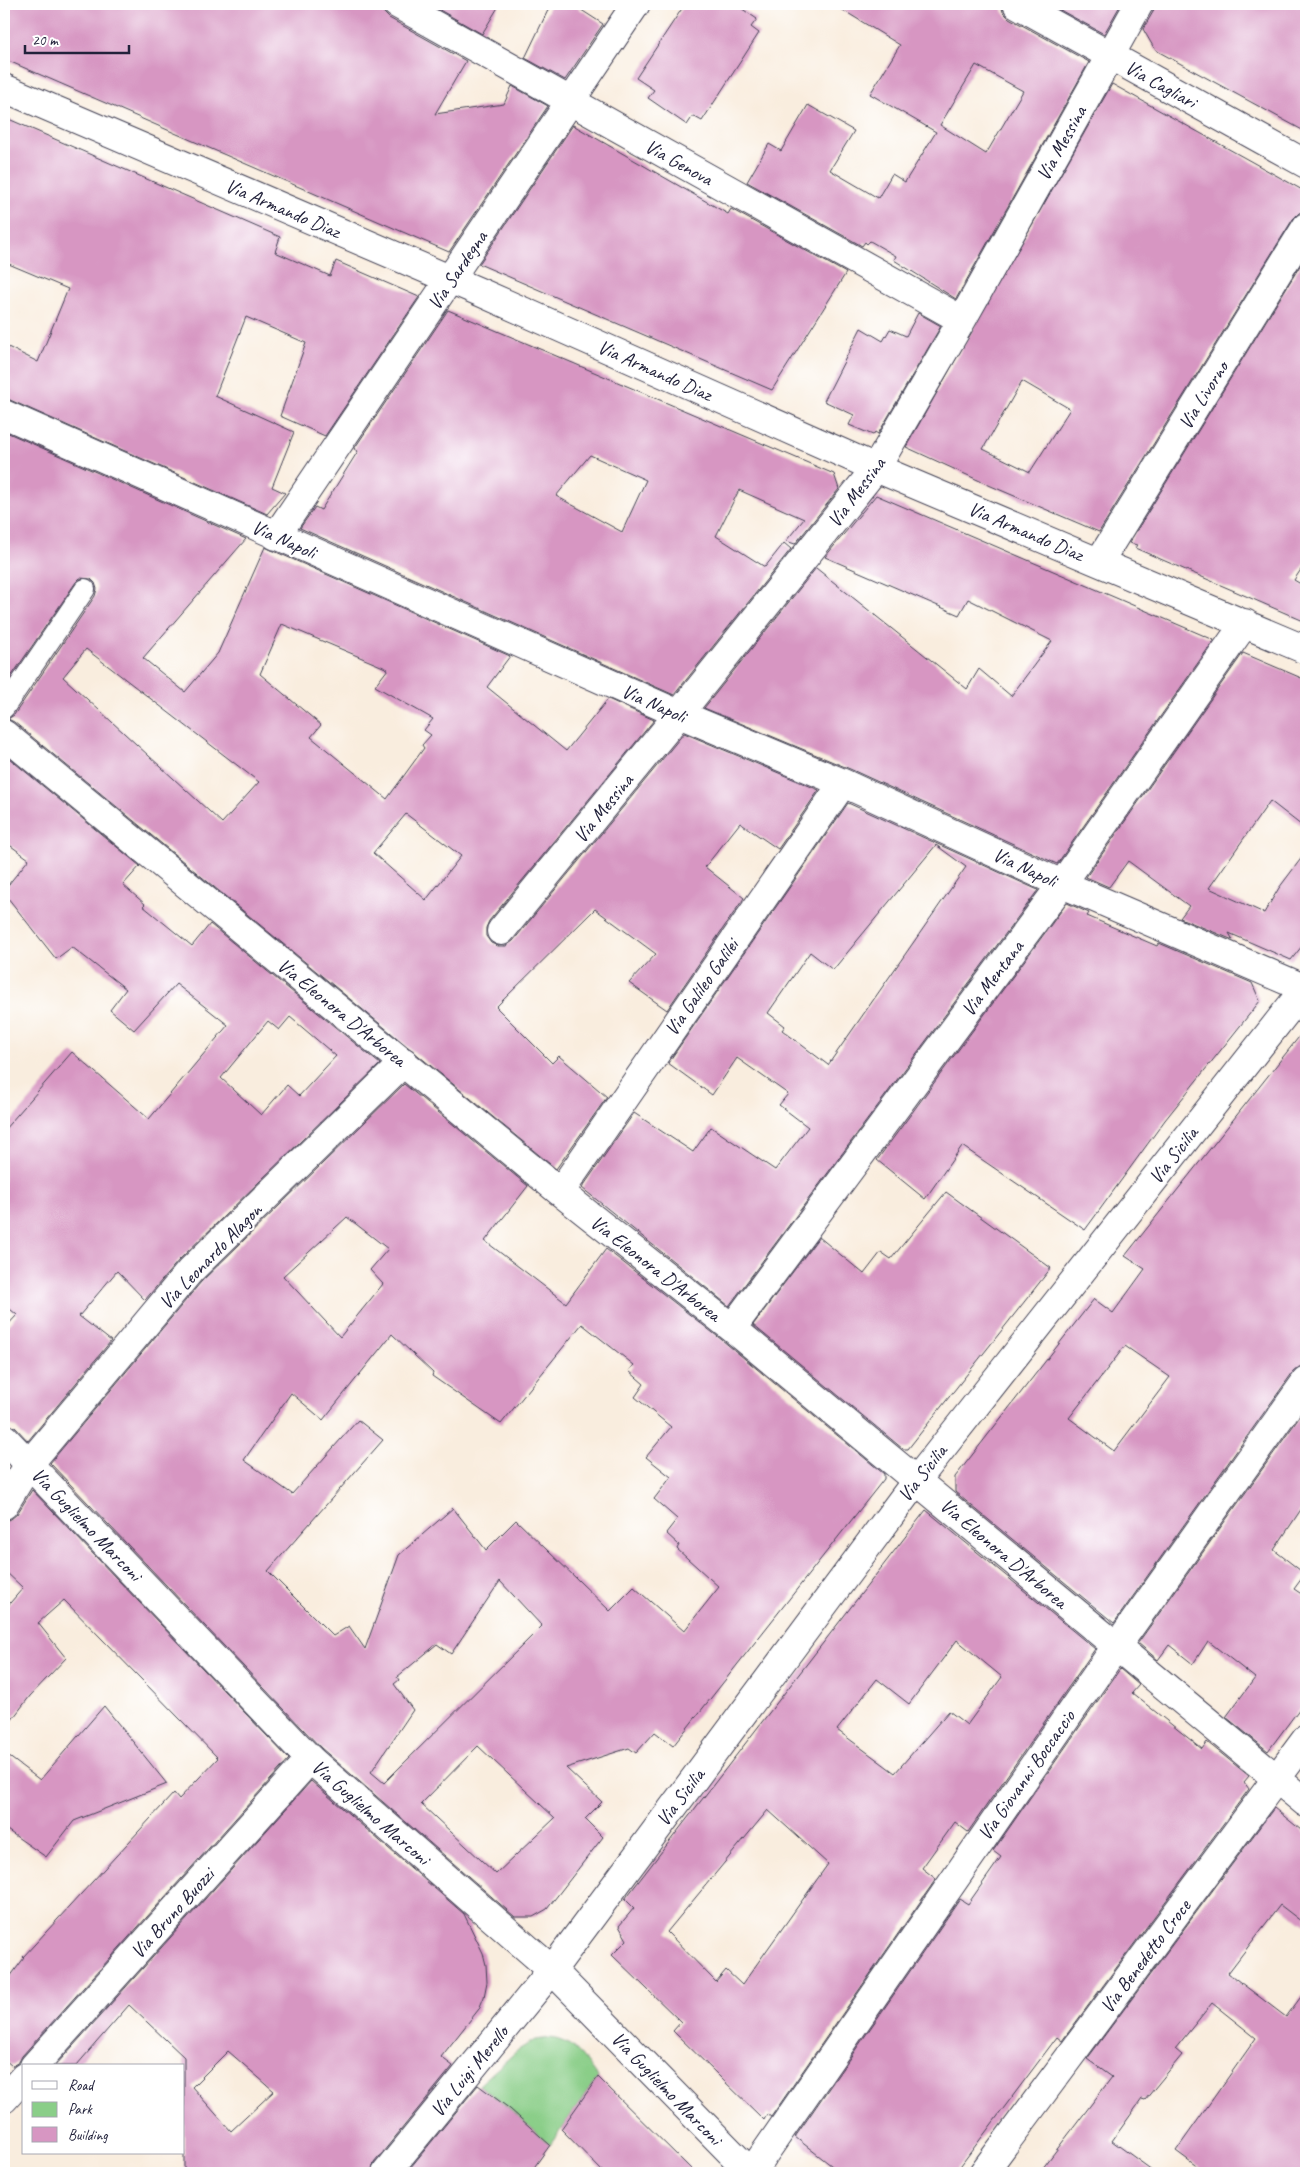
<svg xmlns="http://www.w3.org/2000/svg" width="1310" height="2177" font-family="Caveat,sans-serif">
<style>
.green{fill:#8ace88;stroke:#567862}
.building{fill:#d796c2;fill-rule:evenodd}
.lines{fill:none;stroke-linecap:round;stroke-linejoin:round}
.lane-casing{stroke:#424053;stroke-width:22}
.street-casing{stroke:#424053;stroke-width:30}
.secondary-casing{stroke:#424053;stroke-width:30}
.lane{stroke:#fff;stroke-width:20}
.street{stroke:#fff;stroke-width:28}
.secondary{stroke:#fff;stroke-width:28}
.labels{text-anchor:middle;stroke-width:4.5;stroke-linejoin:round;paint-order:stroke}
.street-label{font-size:20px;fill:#22223b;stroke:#fff}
</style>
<rect width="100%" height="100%" fill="#fff"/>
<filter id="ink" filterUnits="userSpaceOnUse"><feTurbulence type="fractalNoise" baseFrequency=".02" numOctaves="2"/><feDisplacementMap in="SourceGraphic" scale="10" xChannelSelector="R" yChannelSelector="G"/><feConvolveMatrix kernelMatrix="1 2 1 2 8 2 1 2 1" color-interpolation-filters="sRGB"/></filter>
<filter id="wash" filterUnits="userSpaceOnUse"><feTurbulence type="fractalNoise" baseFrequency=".0096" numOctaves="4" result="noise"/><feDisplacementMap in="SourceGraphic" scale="20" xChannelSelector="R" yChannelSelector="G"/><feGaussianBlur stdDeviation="1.12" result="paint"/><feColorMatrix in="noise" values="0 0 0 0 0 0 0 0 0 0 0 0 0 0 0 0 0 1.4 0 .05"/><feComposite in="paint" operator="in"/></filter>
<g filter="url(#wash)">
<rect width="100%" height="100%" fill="#f9edde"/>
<!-- green -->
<path class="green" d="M551 2038C577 2043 583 2058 598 2077L550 2145 510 2109 479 2085 518 2050 535 2040Z"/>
<g id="blocks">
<!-- building -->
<path class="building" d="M4 4H381L383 12 389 18 466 61 435 114 504 104 512 86 548 106 449 252 4 59Z
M429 4H500L482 34Z
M551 4H572L603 24 565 80 525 58Z
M685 4H735L757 19 751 27 759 33 702 121 693 116 687 125 648 98 654 90 636 78Z
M833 4H1001L1003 12 1009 18 1089 62 956 299 894 260 896 256 870 241 867 244 865 242 862 246 747 182 769 144 781 151 808 105 854 131 830 170 878 198 892 174 905 182 936 132 870 94 900 45ZM976 65 1023 91 986 154 940 125Z
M1049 4H1121L1104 34Z
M1155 4H1306V132L1159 52 1154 48 1143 29 1153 12Z
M1112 84 1306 192V211L1299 213 1293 219 1099 532 991 486 906 447ZM1022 381 1070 409 1030 472 983 449Z
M4 117 280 237 275 252 330 276 336 261 419 297 325 436 280 416 306 343 246 317 215 396 294 432 272 487 285 493 267 514 10 400 4 399V345L38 362 68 289 4 262Z
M573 125 728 214 731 209 846 273 772 390 479 264Z
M1306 256V562L1294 580 1306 587V622L1135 548 1137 545 1129 543Z
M448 310 834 474 839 489 795 544 786 541 804 519 739 490 716 536 765 567 784 543 791 549 674 695 300 528 315 507 321 510 358 451 354 449ZM590 455 646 480 622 532 556 496Z
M918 313 941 326 878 434 875 432 873 435 849 425 854 415 824 401 861 328 883 341 890 329 906 336Z
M4 431 246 539 143 658 185 692 218 653 265 547 510 656 487 687 566 751 608 699 654 720 489 921 486 928V936L491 943 498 946H506L513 941 684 733 819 790 778 849 740 823 705 867 744 898 667 1010 629 983 656 954 595 909 496 1007 552 1063 559 1056 607 1097 556 1169 14 722 8 719 14 715 95 596 97 589 95 583 91 579 80 578 76 582 4 687ZM282 624 388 669 375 686 433 719 424 730 431 735 422 745 424 748 387 799 311 737 321 725 260 674ZM86 649 259 782 222 823 63 677ZM406 814 461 856 426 900 373 853Z
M876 495 1214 640 1057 864 850 769 704 708 816 568 967 689 979 669 1011 696 1052 641 968 599 959 615 825 557Z
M1243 653 1306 680V829L1270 801 1209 888 1264 913 1279 888 1306 852V941L1291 960 1229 933 1233 940 1180 918 1189 906 1128 861 1109 887 1086 877Z
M4 754 140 866 123 885 145 904 143 906 192 946 210 924 380 1064 179 1260 145 1300 117 1271 79 1316 111 1341 28 1441 15 1427 4 1423V1329L17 1315 4 1304V1130L72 1052 149 1119 228 1025 176 984 134 1030 110 1010 126 989 72 947 56 959 4 893V890L29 859 4 841ZM290 1017 336 1056 299 1096 287 1085 261 1115 221 1078 268 1021 279 1030Z
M848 803 1038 890 729 1306 582 1188 634 1113 693 1152 711 1127 775 1170 808 1127 779 1105 788 1094 737 1058 712 1095 668 1063ZM936 845 966 867 828 1065 782 1030 785 1026 768 1013 810 952 833 970Z
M1067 903 1089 913 1087 916 1157 946 1159 943 1252 983 1260 1001 1165 1120 1085 1230 962 1146 925 1199 877 1160Z
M1306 1028V1366L1299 1367 1293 1372 1114 1623 955 1492V1477L1094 1299 1113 1313 1145 1269 1125 1256ZM1125 1346 1170 1377 1114 1451 1069 1418Z
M404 1084 528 1186 485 1241 566 1303 606 1249 722 1340 884 1474V1479L673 1746 655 1732 636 1753 629 1748 566 1768 602 1802 585 1819 603 1837 547 1909 533 1917H515L321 1748 50 1463 201 1282ZM347 1217 388 1249 370 1270 383 1284 340 1337 283 1276ZM582 1324 634 1365 629 1371 644 1384 635 1397 671 1427 646 1457 671 1477 654 1499 677 1519 666 1533 679 1545 677 1549 719 1587 684 1631 634 1587 610 1611 516 1520 486 1550 453 1508 399 1555 365 1649 349 1626 333 1636 268 1571 383 1440 358 1420 292 1494 244 1460 291 1393 323 1420 392 1334 433 1373 432 1376 501 1424ZM500 1581 542 1626 384 1783 371 1772 413 1710 394 1684 399 1680 397 1677 437 1644 451 1654ZM478 1746 555 1818 496 1874 421 1804Z
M946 1192 1051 1268 908 1449H903L753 1325 819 1237 864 1274 881 1252 891 1259Z
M1306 1408V1502L1274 1550 1305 1574 1294 1589 1306 1597V1700L1268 1751 1226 1717 1255 1678 1208 1641 1193 1664 1169 1645 1158 1660 1138 1643Z
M32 1490 289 1759 22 2056 19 2062 12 2066 4 2059V1985L24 1958 23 1957 174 1793 179 1799 218 1758 64 1600 38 1623 66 1658 30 1696 4 1730V1610L23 1588 4 1570V1521L11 1519 17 1514Z
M926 1510 1095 1649 968 1832 955 1822 922 1868 936 1879 771 2117 767 2114 764 2120 673 2031 681 2022 612 1955 627 1940 619 1926 634 1908 625 1899ZM957 1640 1002 1677 967 1725 949 1711 895 1773 837 1730 877 1679 909 1704ZM768 1810 828 1864 742 1985 726 1970 716 1982 667 1932Z
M1120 1669 1139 1685 1132 1693 1202 1749 1207 1742 1249 1776 1244 1782 1249 1789 1062 2041 1057 2037 955 2173H841L795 2137 960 1899 968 1904 1001 1857 993 1851Z
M104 1706 167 1784 74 1821 46 1857 4 1828V1753L40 1780Z
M311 1781 464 1914 483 1953 486 1965 487 1982 484 1997 479 2009 441 2057 453 2066 374 2163 371 2173H184V2057L129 2005 76 2066H55ZM228 2051 274 2091 231 2131 192 2087Z
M1274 1808 1306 1834V1925L1280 1905 1228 1973 1286 2017 1306 1990V2173H1206L1176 2151 1256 2038 1212 2003 1175 2049 1182 2055 1145 2100 1142 2099 1112 2141 1156 2173H1039L1112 2077 1087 2059Z
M598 2077 695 2173H604L561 2129Z
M478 2085 510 2109 550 2145 530 2173H406Z"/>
</g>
</g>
<g filter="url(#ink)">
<use href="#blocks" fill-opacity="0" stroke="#424053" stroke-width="1"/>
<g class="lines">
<defs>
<path id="lane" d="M4 708 85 589"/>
<path id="street" d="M397 4 962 320
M4 88 482 293 876 468 1306 650
M4 414 679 714 843 783 1062 884 1306 989
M276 536 636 4
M1099 562 1306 227
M4 734 560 1192 732 1328 1306 1803
M501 931 679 714 876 468 962 320 1139 4
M560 1192 843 783
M732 1328 1062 884 1245 623
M4 1505 29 1464 190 1271 404 1062
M34 2066 310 1759
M4 2099 24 2077
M386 2173 552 1970
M751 2173 1106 1661 1306 1381
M983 2173 1306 1739"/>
<path id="secondary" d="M1017 4 1306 164
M4 1438 310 1759 552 1970 751 2173
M552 1970 916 1481 1306 987"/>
</defs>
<!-- lane casing -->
<use href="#lane" class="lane-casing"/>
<!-- street casing -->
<use href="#street" class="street-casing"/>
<!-- secondary casing -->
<use href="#secondary" class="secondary-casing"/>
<!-- lane -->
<use href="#lane" class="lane"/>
<!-- street -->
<use href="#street" class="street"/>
<!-- secondary -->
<use href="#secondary" class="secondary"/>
</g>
</g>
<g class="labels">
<!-- street labels -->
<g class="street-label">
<text transform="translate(1161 84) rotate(29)" y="7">Via Cagliari</text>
<text transform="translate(1061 143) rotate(-61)" y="7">Via Messina</text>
<text transform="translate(679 162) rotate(29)" y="7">Via Genova</text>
<text transform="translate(283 208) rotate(23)" y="7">Via Armando Diaz</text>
<text transform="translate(457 270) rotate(-56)" y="7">Via Sardegna</text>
<text transform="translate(655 370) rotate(24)" y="7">Via Armando Diaz</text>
<text transform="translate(1203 395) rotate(-58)" y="7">Via Livorno</text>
<text transform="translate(856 492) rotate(-53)" y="7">Via Messina</text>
<text transform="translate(1026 531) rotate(23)" y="7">Via Armando Diaz</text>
<text transform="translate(284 539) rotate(24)" y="7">Via Napoli</text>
<text transform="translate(654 703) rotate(24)" y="7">Via Napoli</text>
<text transform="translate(603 808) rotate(-51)" y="7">Via Messina</text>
<text transform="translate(1025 867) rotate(25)" y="7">Via Napoli</text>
<text transform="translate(992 978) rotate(-53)" y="7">Via Mentana</text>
<text transform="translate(701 987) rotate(-55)" y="7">Via Galileo Galilei</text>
<text transform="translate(342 1012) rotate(39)" y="7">Via Eleonora D'Arborea</text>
<text transform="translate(1173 1155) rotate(-52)" y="7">Via Sicilia</text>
<text transform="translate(210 1256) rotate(-46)" y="7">Via Leonardo Alagon</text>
<text transform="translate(656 1268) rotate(38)" y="7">Via Eleonora D'Arborea</text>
<text transform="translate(922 1473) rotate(-52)" y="7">Via Sicilia</text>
<text transform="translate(87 1524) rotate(46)" y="7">Via Guglielmo Marconi</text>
<text transform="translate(1004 1553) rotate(40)" y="7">Via Eleonora D'Arborea</text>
<text transform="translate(1026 1775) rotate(-55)" y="7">Via Giovanni Boccaccio</text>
<text transform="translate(680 1797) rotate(-53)" y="7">Via Sicilia</text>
<text transform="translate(371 1812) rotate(41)" y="7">Via Guglielmo Marconi</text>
<text transform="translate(172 1913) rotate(-48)" y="7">Via Bruno Buozzi</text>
<text transform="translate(1145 1956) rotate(-53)" y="7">Via Benedetto Croce</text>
<text transform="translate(469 2071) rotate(-51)" y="7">Via Luigi Merello</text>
<text transform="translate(667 2088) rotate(46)" y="7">Via Guglielmo Marconi</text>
</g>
</g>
<!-- margin -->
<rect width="1310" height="2177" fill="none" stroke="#fff" stroke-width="20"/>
<!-- legend -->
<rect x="22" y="2064" width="162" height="90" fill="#ffffff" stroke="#a7a7b1"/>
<rect x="32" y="2081" width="25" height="8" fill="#ffffff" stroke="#a7a7b1"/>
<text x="68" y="2090" font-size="15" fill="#22223b">Road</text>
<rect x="32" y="2102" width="25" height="15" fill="#8ace88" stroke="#a7a7b1"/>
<text x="68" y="2114" font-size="15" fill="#22223b">Park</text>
<rect x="32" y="2127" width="25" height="15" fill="#d796c2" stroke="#a7a7b1"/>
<text x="68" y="2140" font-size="15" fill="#22223b">Building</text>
<!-- scale -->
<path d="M25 45v8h104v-8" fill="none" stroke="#22223b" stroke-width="2.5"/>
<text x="32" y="45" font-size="15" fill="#22223b" stroke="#ffffff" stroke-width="4" paint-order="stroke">20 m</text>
</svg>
